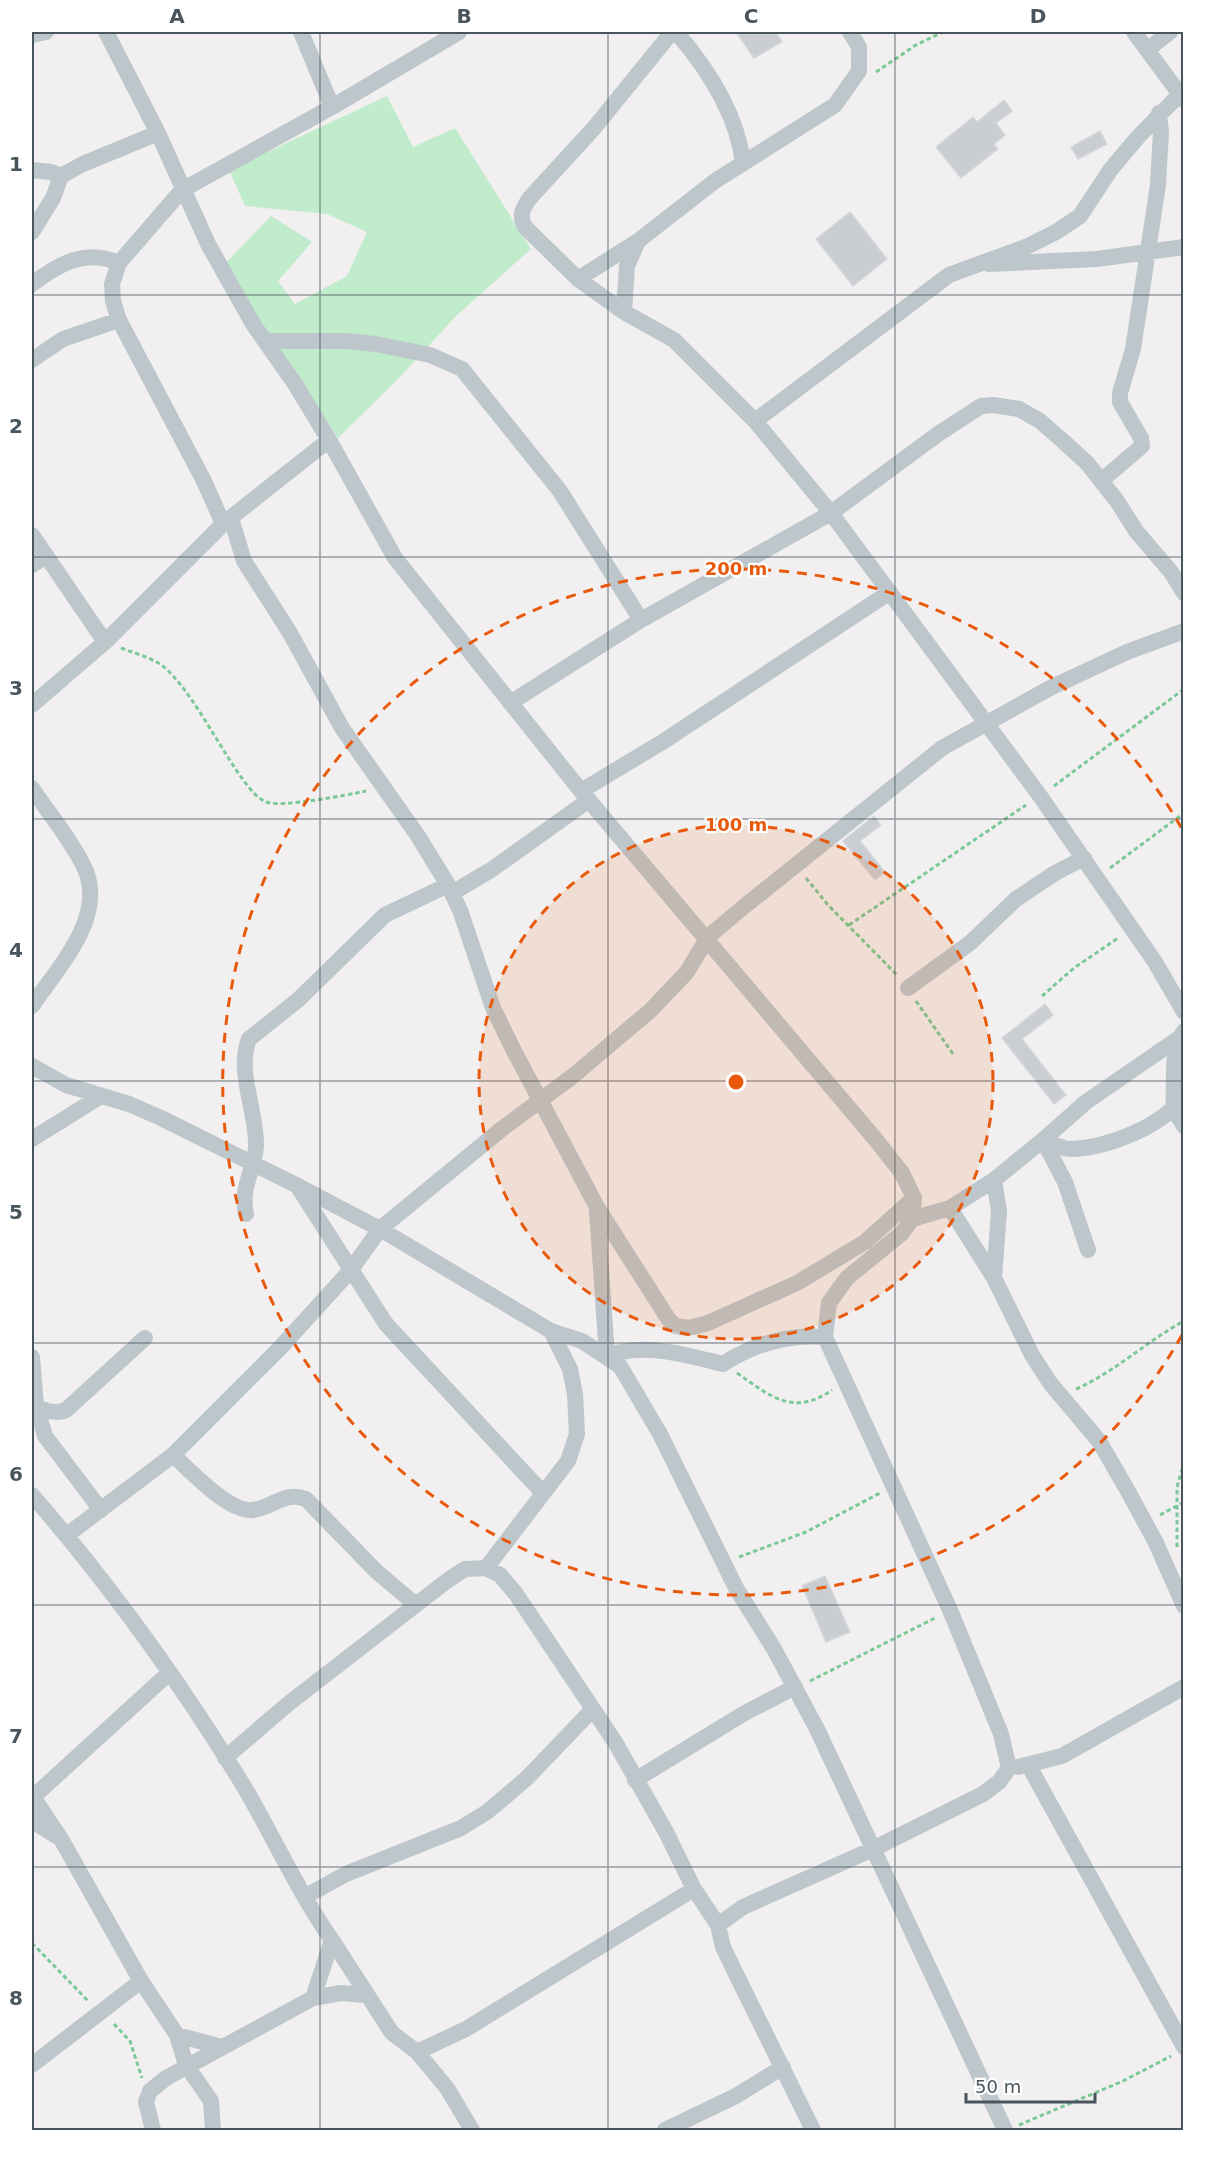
<svg xmlns="http://www.w3.org/2000/svg" width="1215" height="2162" font-family="'DejaVu Sans',sans-serif">
<style>
.green{fill:#c1eccc}
.building{fill:#cacdd2;stroke:#d4d7da;stroke-width:1.5}
.lines{fill:none;stroke-linecap:round;stroke-linejoin:round}
.path{stroke:#7bc898;stroke-width:3;stroke-dasharray:4.5 3;stroke-linecap:butt}
.street{stroke:#bcc6cb;stroke-width:16}
.grid{fill:none;stroke:#49555c;stroke-width:1.5;stroke-opacity:0.55}
.ring{fill:none;stroke:#e8590c;stroke-width:3;stroke-dasharray:10 8}
.centre{fill:#e8590c;stroke:#fff;stroke-width:3}
.ring-label{font-size:18px;text-anchor:middle;font-weight:bold;fill:#e8590c;stroke:#fff;stroke-width:4.5;stroke-linejoin:round;paint-order:stroke}
.neatline{fill:none;stroke:#49555c;stroke-width:2}
.grid-label{font-size:20px;text-anchor:middle;font-weight:bold;fill:#49555c}
</style>
<rect width="100%" height="100%" fill="#f2eff0"/>
<!-- green -->
<path class="green" d="M387 96 413 147 455 128 531 249 456 316 398 379 338 438 218 271 271 216 312 242 278 281 295 304 347 276 367 232 327 214 245 206 229 170Z"/>
<!-- building -->
<path class="building" d="M736 32H776L782 42 754 58Z
M1004 100 1012 111 996 123 1005 135 994 144 998 149 961 178 936 147 973 117 977 122Z
M1100 131 1107 144 1078 159 1071 147Z
M850 212 887 259 853 286 816 239Z
M874 816 881 825 860 841 885 872 875 880 843 841Z
M1045 1004 1053 1015 1022 1039 1066 1095 1054 1104 1002 1038Z
M825 1576 850 1632 826 1642 802 1586Z"/>
<g class="lines">
<!-- path -->
<path class="path" d="M876 72 916 45 943 32
M121 648C134 653 149 657 160 664 197 690 238 791 266 802 281 808 347 795 366 791
M1054 786 1184 689
M1110 868 1184 813
M806 878 828 905 898 976
M849 925 1026 805
M1042 996 1074 968 1118 938
M916 1001 953 1054
M737 1373C770 1396 793 1417 832 1390
M1076 1389C1115 1372 1147 1341 1184 1321
M1160 1515 1184 1502
M1177 1547V1487L1184 1463
M739 1557 806 1532 880 1493
M810 1681 935 1618
M32 1943 89 2002
M114 2024 130 2041 142 2078
M1019 2125 1123 2081 1171 2056"/>
<!-- street -->
<path class="street" d="M106 32 158 133 208 244 253 324 295 384 329 440 395 558 581 791 876 1140 902 1173 914 1198 912 1219 902 1233 847 1278 829 1303 825 1337 950 1610 1001 1734 1009 1768 999 1782 983 1794 871 1850 743 1907 718 1925 723 1947 735 1972 813 2130
M301 32 332 107
M672 32 594 128 529 199C522 210 519 215 525 227L578 279 624 312 674 340 755 421
M676 32C708 69 737 113 743 163
M1134 32 1184 100
M32 35 46 32
M1147 50 1170 32
M1184 90 1138 137 1111 169 1080 216 1056 232 1028 246 949 275 755 421 831 513 1040 796 1155 962 1184 1012
M32 170 51 172 61 176 83 164 158 133
M32 232 53 198 61 176
M989 264 1097 259 1184 247
M578 279 638 241
M32 284C59 264 85 248 119 263
M624 312 627 266 638 241 715 181 835 105 859 71V47L850 32
M265 341H345L376 344 430 355 462 369 560 491 641 620
M32 360 63 339 119 320
M1101 481 1142 446 1141 438 1120 402V393L1133 349 1158 185 1161 132 1159 113
M231 518 244 561 290 633 342 728 418 836 448 885 460 910 493 1008 514 1051 597 1207 669 1320 676 1326 688 1328 708 1323 797 1283 865 1242 914 1198
M224 523 329 440
M32 535 105 642
M32 565 46 556
M510 703 641 620 831 513 938 434 981 406 994 405 1019 409 1040 421 1063 441 1087 463 1117 501 1136 531 1171 572 1184 593
M32 705 105 642 223 524 204 481 119 320 113 301 112 284 119 263 182 190 332 107 459 32
M32 788C47 811 78 849 87 874 103 922 56 970 32 1006
M581 791 664 741 890 592
M452 893 491 870 589 800
M908 988 970 943 1016 899 1055 873 1084 858
M32 1066 66 1085 129 1104 161 1118 298 1186 380 1229 551 1331 582 1341 620 1366 660 1434 736 1588 774 1649 817 1729 1005 2130
M1173 1108 1184 1126
M32 1139 101 1096
M994 1180 999 1211 994 1278
M298 1187 386 1324 542 1492
M950 1208 994 1180 1043 1140C1051 1143 1062 1149 1070 1149 1102 1149 1151 1130 1173 1108 1176 1083 1169 1053 1184 1031
M597 1211 607 1356C643 1342 687 1355 723 1364 754 1344 789 1334 825 1337
M246 1214C240 1186 255 1170 256 1146 257 1112 236 1071 249 1039L298 1000 385 915 448 885
M912 1219 950 1208 994 1278 1032 1355 1050 1383 1099 1441 1129 1493 1156 1543 1184 1606
M1088 1250 1065 1182 1043 1140 1086 1102 1179 1038
M32 1357 36 1406 45 1436 101 1510
M32 1404C42 1410 54 1415 66 1410L145 1338
M173 1455C190 1470 229 1513 253 1510 274 1507 284 1491 306 1499L377 1572 415 1604
M32 1495C111 1586 183 1686 246 1790 275 1840 299 1893 332 1940L313 1998 166 2078 150 2091 146 2102 153 2130
M67 1535 173 1455 280 1348 350 1271 380 1229 503 1128 573 1076 651 1010 687 972 708 937 741 909 942 748 1052 687 1127 652 1184 631
M486 1568 568 1461 577 1434 575 1394 570 1369 551 1331
M225 1758 288 1704 448 1580 465 1569 486 1568 500 1575 516 1594 615 1742 666 1832 694 1889 718 1925
M1029 1766 1184 2047
M1018 1767 1062 1756 1184 1687
M635 1780 743 1714 795 1687
M33 1797 61 1839 141 1981 177 2035 186 2065 211 2101 213 2130
M32 1798 169 1673
M32 1821 58 1837
M306 1896 346 1874 461 1828 487 1812 527 1778 593 1709
M332 1940 392 2033 417 2052 466 2029 694 1889
M313 1998 341 1993 366 1995
M177 2035 222 2047
M417 2052 447 2088 472 2130
M32 2065 141 1981
M665 2130 736 2096 783 2067"/>
</g>
<!-- grid -->
<path class="grid" d="M320 32V2130M608 32V2130M895 32V2130M32 295H1184M32 557H1184M32 819H1184M32 1081H1184M32 1343H1184M32 1605H1184M32 1867H1184"/>
<!-- distance rings -->
<circle cx="736" cy="1082" r="257" fill="#e8590c" fill-opacity=".12"/>
<g class="ring">
<circle cx="736" cy="1082" r="257"/>
<path d="M1182 1335A513 513 0 1 1 1182 829"/>
</g>
<circle cx="736" cy="1082" r="9" class="centre"/>
<g class="ring-label">
<text x="736" y="575">200 m</text>
<text x="736" y="831">100 m</text>
</g>
<!-- border -->
<rect width="1215" height="2162" fill="none" stroke="#ffffff" stroke-width="66"/>
<!-- scale -->
<path d="M966 2093v9h129v-9" fill="none" stroke="#49555c" stroke-width="3"/>
<text x="975" y="2093" font-size="18" fill="#49555c" stroke="#ffffff" stroke-width="4.5" paint-order="stroke">50 m</text>
<rect x="33" y="33" width="1149" height="2096" class="neatline"/>
<g class="grid-label">
<text x="177" y="23">A</text>
<text x="464" y="23">B</text>
<text x="751" y="23">C</text>
<text x="1038" y="23">D</text>
<text x="16" y="171">1</text>
<text x="16" y="433">2</text>
<text x="16" y="695">3</text>
<text x="16" y="957">4</text>
<text x="16" y="1219">5</text>
<text x="16" y="1481">6</text>
<text x="16" y="1743">7</text>
<text x="16" y="2005">8</text>
</g>
</svg>
